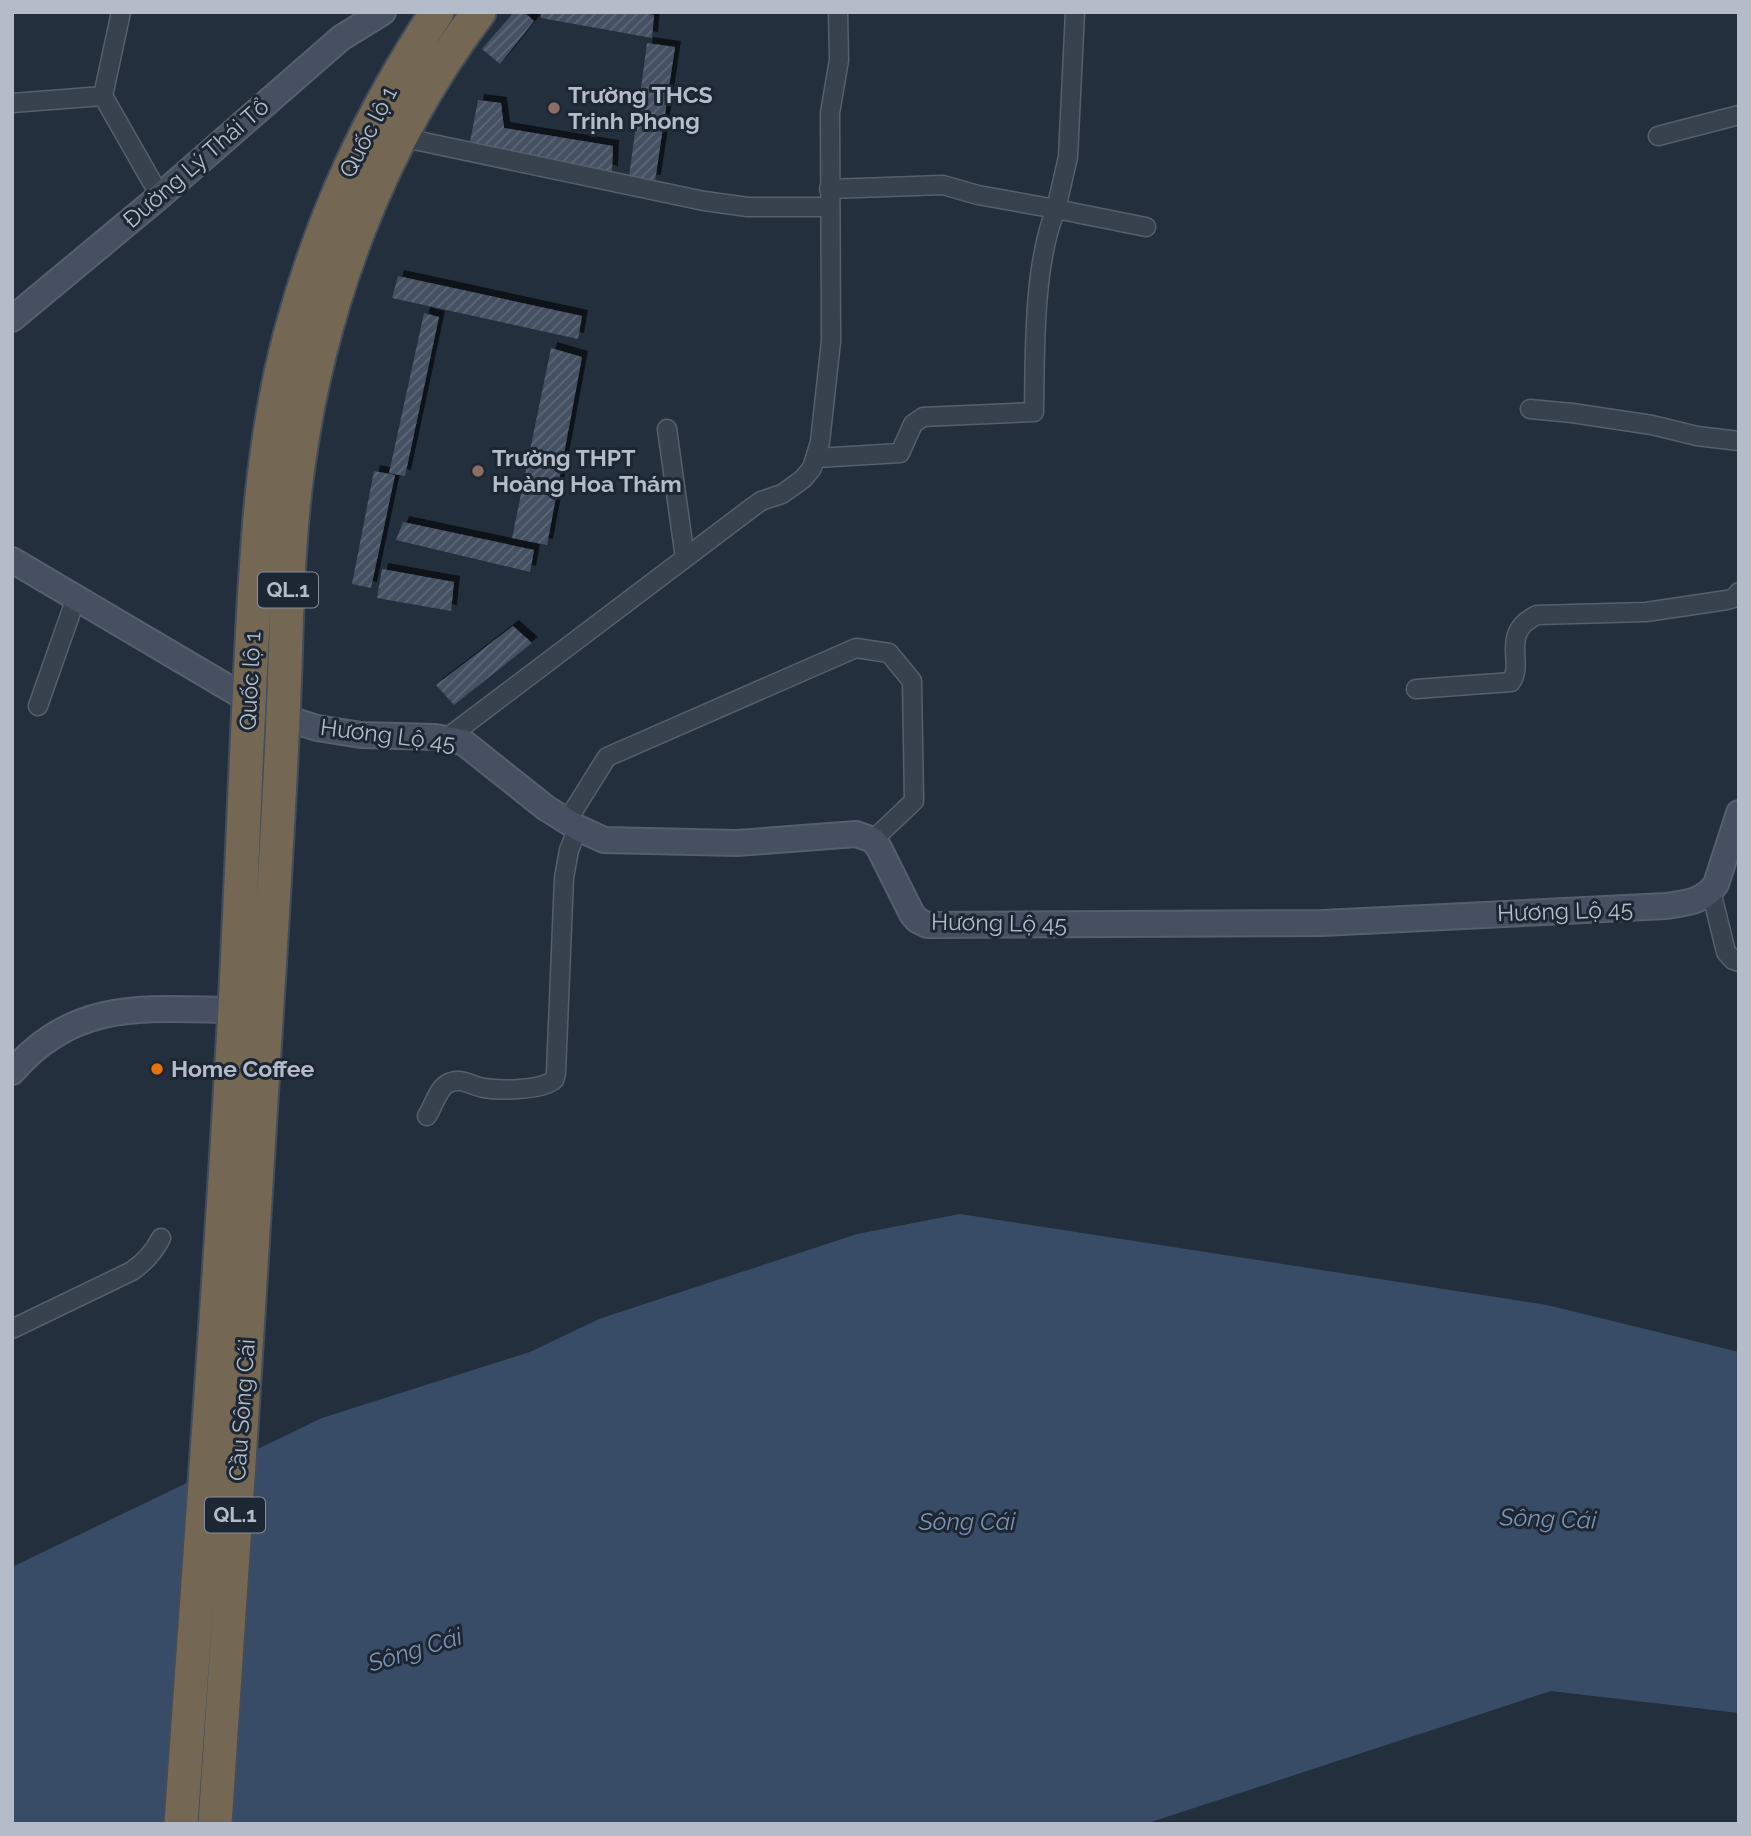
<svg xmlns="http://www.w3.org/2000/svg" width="1751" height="1836" font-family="Raleway,sans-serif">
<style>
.water{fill:#394c67}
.building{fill:url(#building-hatch);filter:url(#shadow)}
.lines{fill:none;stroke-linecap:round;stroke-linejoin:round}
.street-casing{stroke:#565f6c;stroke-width:21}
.secondary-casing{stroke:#565f6c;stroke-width:28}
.highway-casing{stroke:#434c59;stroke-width:37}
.street{stroke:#38414e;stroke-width:18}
.secondary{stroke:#465061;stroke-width:24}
.highway{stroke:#746855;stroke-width:33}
.education-dot{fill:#8d6e63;stroke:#1d2633;stroke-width:2.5}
.food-dot{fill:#e8710a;stroke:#1d2633;stroke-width:2.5}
.labels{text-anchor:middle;stroke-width:6;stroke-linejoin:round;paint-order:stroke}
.shield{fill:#1d2633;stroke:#878f9c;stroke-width:2}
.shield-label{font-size:21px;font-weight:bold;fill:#b4bcc9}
.poi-label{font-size:23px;font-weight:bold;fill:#b4bcc9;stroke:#1d2633;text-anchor:start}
.street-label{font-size:23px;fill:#b4bcc9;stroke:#1d2633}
.water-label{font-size:24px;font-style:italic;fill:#7c92b1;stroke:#1d2633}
</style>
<defs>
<pattern id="building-hatch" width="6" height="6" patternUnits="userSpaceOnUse" patternTransform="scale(1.75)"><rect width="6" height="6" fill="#455162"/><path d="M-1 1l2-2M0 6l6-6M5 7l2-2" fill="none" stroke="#5d6877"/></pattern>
<filter id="shadow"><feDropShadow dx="6" dy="-6" stdDeviation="0" flood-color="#0009"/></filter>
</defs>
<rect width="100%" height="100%" fill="#242f3e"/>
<!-- water -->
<path class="water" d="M960 1214 1547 1305 1739 1352V1713L1551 1691 1145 1824H12V1567L322 1418 530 1352 599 1319 857 1234Z"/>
<!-- building -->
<path class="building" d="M514 12H524L534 21 500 64 482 49Z
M541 12H636L654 15 652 38 541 18Z
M647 43 675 47 655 181 629 177Z
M478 100 501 103 504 128 613 146 612 172 470 142Z
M398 276 582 316 578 339 392 298Z
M424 313 439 317 405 476 389 473Z
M551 348 582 357 547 545 512 538Z
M374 471 395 475 371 588 352 584Z
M403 522 534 550 530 572 396 540Z
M382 569 454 582 451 611 377 598Z
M513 626 532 643 454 705 436 685Z"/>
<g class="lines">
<defs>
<path id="street" d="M121 12 103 96 160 196
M12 103 103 96
M1658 136 1739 115
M400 137 704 201 748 207H829
M829 189 943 185 978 195 1056 209 1068 157 1075 12
M1530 409 1572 413 1652 425 1697 436 1739 441
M667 429 685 558
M817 458 900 453 913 424 923 417 1034 412C1035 352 1033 265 1056 209L1146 227
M1416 689 1511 682C1525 662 1499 633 1537 615L1646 612 1727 600 1734 598 1739 592
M38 706 76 598
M447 738 750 509 761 501 782 494 803 479 812 468 820 442 831 341 830 113 839 60 838 12
M567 821 607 757 856 648 889 653 912 681 914 801 873 840
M1711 891 1726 952 1733 960 1739 962
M427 1116C433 1107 438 1089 447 1084 460 1076 471 1086 484 1088 501 1091 541 1090 554 1080L556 1073 564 878 569 850 578 828
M12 1329 132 1271C145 1262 154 1252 161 1238"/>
<path id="secondary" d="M12 319 160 196 341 38 383 12
M12 560 249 700 283 717 317 728 361 735 435 737 463 742 546 808 578 828 604 840 737 843 856 834 873 840 879 848 912 914 917 920 927 925 1322 923 1666 906C1685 903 1704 902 1716 884L1739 813
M12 1072C76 998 146 1009 235 1010"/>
<path id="highway" d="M181 1824C199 1564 219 1304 233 1044 240 924 244 803 250 682 256 564 260 447 291 332 323 214 370 114 437 12
M215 1824C232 1567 250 1309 264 1052 271 940 278 829 283 717 287 634 286 549 298 466 320 304 380 143 479 12"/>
</defs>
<!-- street casing -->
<use href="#street" class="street-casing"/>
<!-- secondary casing -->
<use href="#secondary" class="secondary-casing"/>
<!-- highway casing -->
<use href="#highway" class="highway-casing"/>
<!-- street -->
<use href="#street" class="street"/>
<!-- secondary -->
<use href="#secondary" class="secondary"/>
<!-- highway -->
<use href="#highway" class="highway"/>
</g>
<!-- markers -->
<g class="education-dot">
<circle cx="554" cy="108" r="7"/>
<circle cx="478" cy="471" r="7"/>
</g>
<circle class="food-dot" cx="157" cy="1069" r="7"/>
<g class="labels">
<!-- shield labels -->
<g class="shield">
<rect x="258" y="572.5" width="60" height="35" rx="5"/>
<rect x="205" y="1497.5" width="60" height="35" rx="5"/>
</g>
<g class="shield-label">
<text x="288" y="597">QL.1</text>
<text x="235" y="1522">QL.1</text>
</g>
<!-- poi labels -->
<g class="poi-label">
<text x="568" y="103">Trường THCS<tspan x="568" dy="26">Trịnh Phong</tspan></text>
<text x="492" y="466">Trường THPT<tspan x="492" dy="26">Hoàng Hoa Thám</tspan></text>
<text x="171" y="1077">Home Coffee</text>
</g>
<!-- street labels -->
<g class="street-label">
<text transform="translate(368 132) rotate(-63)" y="8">Quốc lộ 1</text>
<text transform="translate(196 163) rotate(-41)" y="8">Đường Lý Thái Tổ</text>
<text transform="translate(250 681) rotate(-87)" y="8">Quốc lộ 1</text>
<text transform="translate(388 735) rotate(7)" y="8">Hương Lộ 45</text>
<text transform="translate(1565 911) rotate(-2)" y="8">Hương Lộ 45</text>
<text transform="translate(999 923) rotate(1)" y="8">Hương Lộ 45</text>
<text transform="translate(242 1410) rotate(-86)" y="8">Cầu Sông Cái</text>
</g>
<!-- water labels -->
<g class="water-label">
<text transform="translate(1548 1519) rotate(2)" y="8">Sông Cái</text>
<text x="967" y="1530">Sông Cái</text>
<text transform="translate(415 1650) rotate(-17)" y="8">Sông Cái</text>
</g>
</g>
<!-- border -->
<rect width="1751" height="1836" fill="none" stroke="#b4bcc9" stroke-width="28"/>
</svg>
